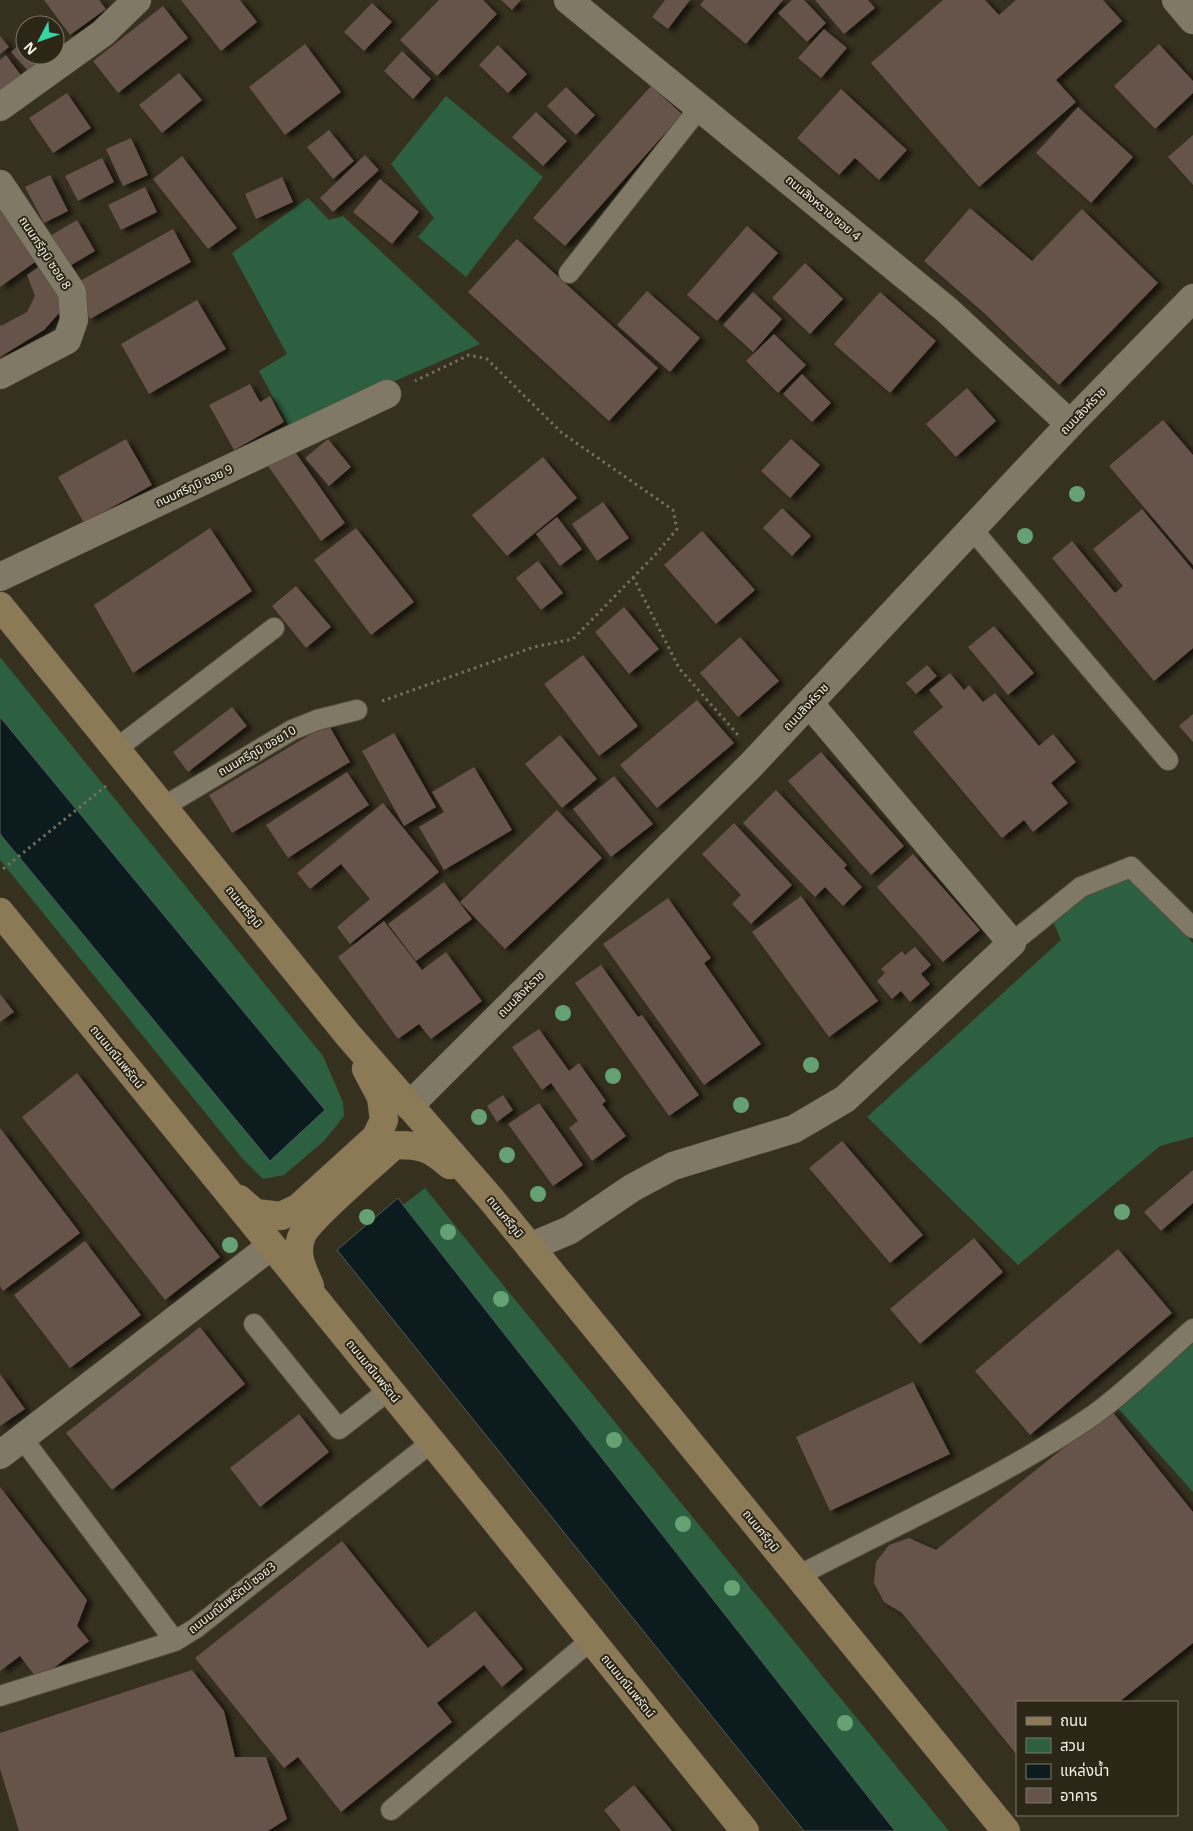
<svg xmlns="http://www.w3.org/2000/svg" width="1193" height="1831" font-family="Georgia,'Noto Sans Thai',serif">
<style>
.green{fill:#2d5f41}
.water{fill:#0c1c1e;stroke:#525c5a}
.building{fill:#665349;filter:url(#shadow)}
.lines{fill:none;stroke-linecap:round;stroke-linejoin:round}
.service-casing{stroke:#524c3e;stroke-width:22}
.minor-casing{stroke:#524c3e;stroke-width:29}
.tertiary-casing{stroke:#524c3e;stroke-width:29}
.secondary-casing{stroke:#524c3e;stroke-width:29}
.path{stroke:#746f60;stroke-width:3;stroke-dasharray:2.5 4;stroke-linecap:butt}
.service{stroke:#807966;stroke-width:20}
.minor{stroke:#807966;stroke-width:28}
.tertiary{stroke:#807966;stroke-width:28}
.secondary{stroke:#8c7a57;stroke-width:28}
.tree{fill:#66a174}
.labels{text-anchor:middle;stroke-width:4;stroke-linejoin:round;paint-order:stroke}
.street-label{font-size:12px;fill:#f5f1e7;stroke:#2c2616}
</style>
<defs>
<filter id="shadow"><feDropShadow dx="5.5" dy="3" stdDeviation="2.5" flood-color="#0009"/></filter>
</defs>
<rect width="100%" height="100%" fill="#36301f"/>
<!-- green -->
<path class="green" d="M446 96 543 177 466 277 418 237 434 218 391 164Z
M308 198 329 220 343 216 480 344 289 427 259 371 287 354 232 253Z
M0 657 323 1056 343 1102 344 1116 324 1141 284 1175 263 1179 242 1158 0 860Z
M1130 877 1193 943V1137L1160 1146 1018 1265 867 1117 1061 940 1052 919 1085 892Z
M425 1188 477 1253 949 1831H895L403 1205Z
M1193 1340V1492L1117 1407Z"/>
<!-- water -->
<path class="water" d="M0 717 325 1110 270 1161 0 834Z
M398 1198 403 1205 895 1831H804L337 1250Z"/>
<!-- building -->
<path class="building" d="M44 0H99L106 9 70 35Z
M181 0H240L257 22 221 51Z
M439 0H483L497 14 437 76 400 40Z
M501 0H521L512 10Z
M665 0H690L668 29 652 17Z
M704 0H783L746 44 700 5Z
M792 0H804L826 23 807 42 778 13Z
M815 0H868L875 8 844 34Z
M943 0H985L999 15 1016 0H1103L1122 21 1056 80 1076 102 979 187 871 63Z
M372 3 392 22 364 51 344 32Z
M163 6 188 38 118 93 93 61Z
M824 29 847 48 821 78 798 58Z
M0 36 9 47 0 54Z
M25 40V55H49L30 73 11 52Z
M305 44 341 92 285 135 249 87Z
M1159 44 1193 81V93L1155 129 1114 86Z
M498 45 527 74 508 93 479 65Z
M402 51 431 79 413 99 384 71Z
M6 55 23 78 0 94V60Z
M179 73 202 100 162 133 139 105Z
M651 86 682 114 565 246 533 218Z
M566 87 595 115 576 135 547 106Z
M841 89 907 150 879 180 855 158 839 175 797 138Z
M67 93 91 128 53 153 29 118Z
M1078 107 1133 157 1091 203 1036 153Z
M536 112 567 141 543 166 512 137Z
M329 130 354 161 333 179 307 147Z
M1193 135V185L1168 157Z
M131 138 148 175 123 186 106 149Z
M365 155 379 170 333 212 320 198Z
M182 156 237 228 208 249 153 179Z
M102 158 114 182 78 201 65 176Z
M50 175 68 211 44 223 25 187Z
M282 177 293 202 256 219 245 194Z
M380 179 419 212 392 244 353 212Z
M145 187 157 212 121 230 108 205Z
M0 205 38 260 0 287Z
M970 208 1032 261 1082 209 1158 283 1059 385 983 312 924 261Z
M77 220 95 251 63 270 45 239Z
M747 226 778 253 717 321 687 295Z
M173 229 191 262 90 319 71 286Z
M517 239 658 368 609 421 468 292Z
M805 263 843 299 810 334 772 298Z
M43 264 57 285 61 311 44 330 0 357V324L1 326 27 312 35 296 27 275Z
M647 291 700 338 670 372 617 325Z
M753 292 782 319 753 352 723 325Z
M880 292 936 341 890 393 834 344Z
M197 300 226 349 149 394 121 344Z
M774 334 806 365 778 393 746 361Z
M802 374 831 403 812 422 783 394Z
M250 384 260 402 270 396 284 422 234 450 209 405Z
M967 388 996 421 956 457 926 424Z
M1163 420 1193 455V565L1109 466Z
M126 439 152 485 84 523 58 477Z
M328 439 351 467 329 486 305 458Z
M791 439 820 465 790 498 761 471Z
M293 449 345 523 321 541 268 466Z
M543 457 577 498 507 556 472 515Z
M603 502 629 538 597 561 572 524Z
M782 508 811 536 792 556 763 528Z
M1142 509 1193 570V648L1154 681 1052 558 1072 541 1115 593 1123 586 1093 549Z
M557 517 582 549 560 566 536 534Z
M210 528 252 591 133 673 94 605Z
M356 528 414 602 371 635 314 560Z
M702 531 755 590 716 624 664 565Z
M538 561 563 593 541 610 516 578Z
M296 586 331 627 306 648 272 606Z
M624 607 659 649 629 674 595 632Z
M994 626 1034 673 1008 695 968 647Z
M740 637 779 681 738 717 700 673Z
M583 655 638 726 599 756 544 684Z
M927 665 937 676 916 694 906 683Z
M950 673 964 690 969 685 983 702 995 693 1039 746 1053 734 1076 762 1051 783 1068 803 1033 832 1024 820 1002 838 913 732 943 707 929 690Z
M697 700 734 743 657 808 620 765Z
M232 707 247 726 188 772 173 752Z
M1193 714V742L1179 726Z
M328 724 350 762 232 833 209 795Z
M394 733 436 807 404 826 362 751Z
M560 735 597 779 562 808 525 764Z
M821 752 904 846 871 875 788 781Z
M474 767 512 830 444 870 419 827 444 812 432 792Z
M347 772 369 805 288 858 266 825Z
M614 776 653 824 611 857 573 809Z
M776 790 847 865 844 868 862 887 843 906 825 887 815 897 743 823Z
M383 803 439 872 350 944 337 927 370 899 341 864 310 889 297 873Z
M557 810 602 858 505 949 460 902Z
M734 823 792 885 751 924 732 904 741 895 702 854Z
M913 854 980 930 943 962 877 887Z
M444 882 472 919 416 961 388 924Z
M801 896 878 1001 829 1037 752 932Z
M668 898 711 958 704 963 761 1044 704 1085 603 944Z
M384 921 422 970 446 952 482 1001 431 1039 419 1024 398 1039 338 957Z
M915 947 931 965 921 974 930 984 910 1002 901 991 892 999 877 981 885 973 881 969 902 951 905 955Z
M601 965 638 1017 642 1015 699 1095 669 1116 575 983Z
M0 994 14 1012 0 1022Z
M539 1029 569 1071 579 1063 606 1101 602 1104 626 1136 592 1161 569 1128 578 1121 551 1083 542 1090 512 1047Z
M77 1073 220 1257 165 1300 22 1117Z
M503 1095 513 1110 497 1122 487 1106Z
M539 1103 583 1165 553 1186 508 1124Z
M0 1128 80 1233 3 1291 0 1286Z
M842 1141 923 1235 890 1263 809 1168Z
M1193 1170V1203L1161 1231 1144 1212Z
M974 1238 1003 1272 920 1344 890 1309Z
M85 1241 141 1315 70 1368 14 1295Z
M1118 1249 1172 1313 1030 1435 975 1371Z
M200 1327 245 1384 112 1490 66 1433Z
M0 1374 25 1409 0 1426Z
M913 1382 950 1454 830 1511 796 1437Z
M1111 1410 1193 1512V1643L1119 1702H1017V1755L902 1613 884 1602 874 1583 876 1562 889 1545 909 1538 936 1550Z
M299 1414 329 1452 260 1507 230 1468Z
M0 1487 87 1600 77 1626 89 1641 38 1680 20 1656 0 1671Z
M342 1541 428 1648 475 1611 523 1669 502 1687 484 1665 437 1703 452 1722 341 1812 298 1757 284 1768 195 1658Z
M192 1670 224 1711 235 1757H266L287 1819 268 1831H19L0 1769V1733Z
M634 1785 672 1831H621L604 1810Z"/>
<g class="lines">
<defs>
<path id="service" d="M569 273 700 107
M972 529 1168 760
M116 749 274 628
M163 807 292 730 317 720 357 710
M1012 943 1081 887 1131 867 1193 928
M254 1324 339 1429 389 1390
M22 1438 175 1641
M798 1576C897 1524 1003 1478 1095 1414 1128 1390 1162 1356 1193 1329
M0 1696 175 1641 196 1628 432 1442
M391 1810 591 1640"/>
<path id="minor" d="M568 0 947 310 1070 424
M0 107 103 33 137 0
M0 184 72 292 74 320 67 340 0 375
M0 577 387 394
M530 1247 570 1230 632 1188 673 1166 794 1129 845 1099 1012 943 809 703
M0 1455 271 1246"/>
<path id="tertiary" d="M1176 0 1193 20
M409 1106 752 764 1070 424 1193 298"/>
<path id="secondary" d="M0 606 348 1035 491 1199 1006 1831
M0 912 457 1473 745 1831
M239 1199 255 1213 281 1216 298 1208 376 1137 384 1120 381 1097 366 1069
M310 1286C303 1270 295 1255 301 1238 306 1220 377 1162 394 1145 422 1145 429 1147 450 1165"/>
</defs>
<!-- service casing -->
<use href="#service" class="service-casing"/>
<!-- minor casing -->
<use href="#minor" class="minor-casing"/>
<!-- tertiary casing -->
<use href="#tertiary" class="tertiary-casing"/>
<!-- secondary casing -->
<use href="#secondary" class="secondary-casing"/>
<!-- path -->
<path class="path" d="M633 577 679 668 738 735
M382 701 534 647 573 639 655 555 677 529 673 510 562 433 487 359 469 355 415 381
M3 869 106 786"/>
<!-- service -->
<use href="#service" class="service"/>
<!-- minor -->
<use href="#minor" class="minor"/>
<!-- tertiary -->
<use href="#tertiary" class="tertiary"/>
<!-- secondary -->
<use href="#secondary" class="secondary"/>
</g>
<!-- trees -->
<g class="tree">
<circle cx="1077" cy="494" r="8"/>
<circle cx="1025" cy="536" r="8"/>
<circle cx="563" cy="1013" r="8"/>
<circle cx="811" cy="1065" r="8"/>
<circle cx="613" cy="1076" r="8"/>
<circle cx="741" cy="1105" r="8"/>
<circle cx="479" cy="1117" r="8"/>
<circle cx="507" cy="1155" r="8"/>
<circle cx="538" cy="1194" r="8"/>
<circle cx="1122" cy="1212" r="8"/>
<circle cx="367" cy="1217" r="8"/>
<circle cx="448" cy="1232" r="8"/>
<circle cx="230" cy="1245" r="8"/>
<circle cx="501" cy="1299" r="8"/>
<circle cx="614" cy="1440" r="8"/>
<circle cx="683" cy="1524" r="8"/>
<circle cx="732" cy="1588" r="8"/>
<circle cx="845" cy="1723" r="8"/>
</g>
<g class="labels">
<!-- street labels -->
<g class="street-label">
<text transform="translate(823 208) rotate(40)" y="4">ถนนสิงหราช ซอย 4</text>
<text transform="translate(45 253) rotate(57)" y="4">ถนนศรีภูมิ ซอย 8</text>
<text transform="translate(1083 411) rotate(-46)" y="4">ถนนสิงห์ราช</text>
<text transform="translate(194 486) rotate(-25)" y="4">ถนนศรีภูมิ ซอย 9</text>
<text transform="translate(806 707) rotate(-47)" y="4">ถนนสิงห์ราช</text>
<text transform="translate(257 751) rotate(-30)" y="4">ถนนศรีภูมิ ซอย10</text>
<text transform="translate(244 907) rotate(51)" y="4">ถนนศรีภูมิ</text>
<text transform="translate(521 994) rotate(-45)" y="4">ถนนสิงห์ราช</text>
<text transform="translate(117 1057) rotate(51)" y="4">ถนนมณีนพรัตน์</text>
<text transform="translate(505 1217) rotate(51)" y="4">ถนนศรีภูมิ</text>
<text transform="translate(373 1371) rotate(51)" y="4">ถนนมณีนพรัตน์</text>
<text transform="translate(761 1531) rotate(51)" y="4">ถนนศรีภูมิ</text>
<text transform="translate(232 1598) rotate(-38)" y="4">ถนนมณีนพรัตน์ ซอย3</text>
<text transform="translate(628 1686) rotate(51)" y="4">ถนนมณีนพรัตน์</text>
</g>
</g>
<!-- legend -->
<rect x="1016" y="1701" width="162" height="115" fill="#2c2616" stroke="#7c776a"/>
<rect x="1026" y="1717" width="25" height="8" fill="#8c7a57" stroke="#7c776a"/>
<text x="1060" y="1726" font-size="15" fill="#f5f1e7">ถนน</text>
<rect x="1026" y="1738" width="25" height="15" fill="#2d5f41" stroke="#7c776a"/>
<text x="1060" y="1751" font-size="15" fill="#f5f1e7">สวน</text>
<rect x="1026" y="1764" width="25" height="15" fill="#0c1c1e" stroke="#7c776a"/>
<text x="1060" y="1776" font-size="15" fill="#f5f1e7">แหล่งน้ำ</text>
<rect x="1026" y="1788" width="25" height="15" fill="#665349" stroke="#7c776a"/>
<text x="1060" y="1801" font-size="15" fill="#f5f1e7">อาคาร</text>
<!-- north arrow -->
<g transform="translate(40 40) rotate(229)"><circle r="24" fill="#2c2616" stroke="#7c776a"/>
<path d="M0-4L9 19L0 12L-9 19Z" fill="#37d4a6"/>
<text y="-8" font-size="14" font-weight="bold" text-anchor="middle" fill="#f5f1e7">N</text>
</g>
</svg>
